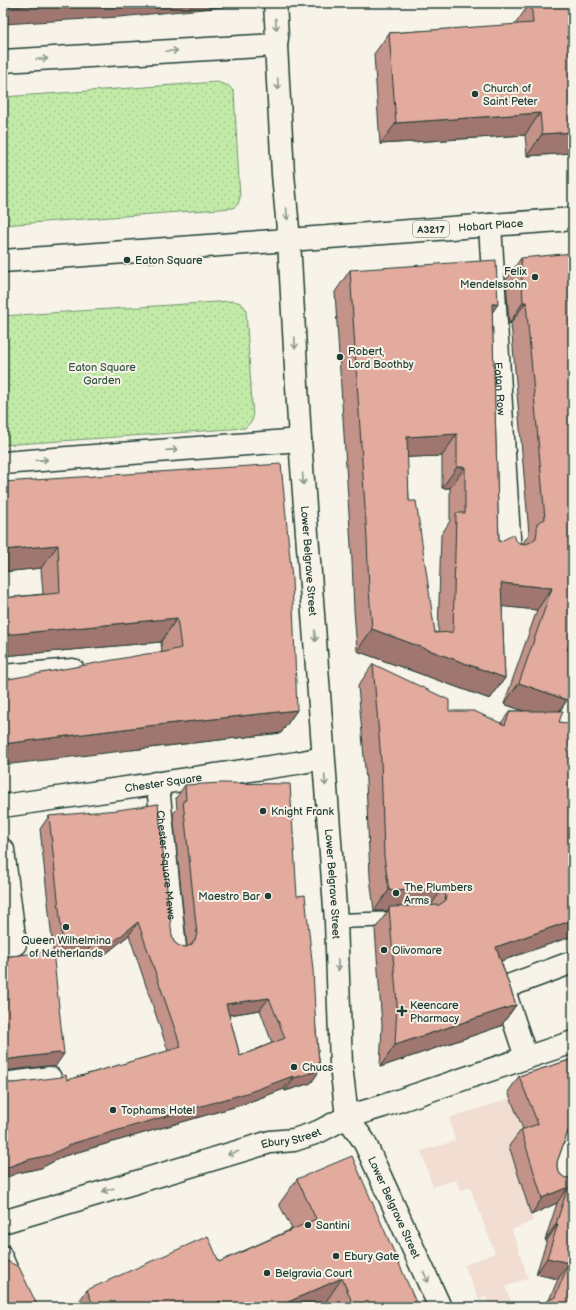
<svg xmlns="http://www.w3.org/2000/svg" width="576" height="1310" font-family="'Balsamiq Sans',sans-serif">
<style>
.built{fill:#f1ddd2}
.garden{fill:url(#garden-dots);stroke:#70946e}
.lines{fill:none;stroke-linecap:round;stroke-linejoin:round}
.service-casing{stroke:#1f3d34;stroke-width:17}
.minor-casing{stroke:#1f3d34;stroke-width:25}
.primary-casing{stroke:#1f3d34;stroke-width:25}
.service{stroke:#f7f3e8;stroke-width:14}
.minor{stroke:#f7f3e8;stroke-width:22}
.primary{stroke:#f7f3e8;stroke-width:22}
.wall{fill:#c39288;stroke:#1f3d34;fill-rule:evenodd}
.shaded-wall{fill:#9f776f;stroke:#1f3d34}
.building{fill:#e3aa9e;stroke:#1f3d34;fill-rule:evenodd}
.oneway{stroke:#8b988e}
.poi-dot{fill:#1f3d34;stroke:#f7f3e8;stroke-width:1.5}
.labels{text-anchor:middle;stroke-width:4;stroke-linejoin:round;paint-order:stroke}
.shield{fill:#f7f3e8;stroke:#60746a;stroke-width:1}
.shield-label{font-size:10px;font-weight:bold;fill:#1f3d34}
.poi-label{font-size:11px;fill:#1f3d34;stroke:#f7f3e8;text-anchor:start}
.street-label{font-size:11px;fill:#1f3d34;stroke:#f7f3e8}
.park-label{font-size:11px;fill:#375745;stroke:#f7f3e8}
</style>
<defs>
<pattern id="garden-dots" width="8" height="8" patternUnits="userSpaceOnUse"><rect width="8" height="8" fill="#c2eba7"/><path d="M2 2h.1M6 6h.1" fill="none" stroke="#a6ca90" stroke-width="1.8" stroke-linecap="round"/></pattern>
</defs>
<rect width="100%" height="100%" fill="#f7f3e8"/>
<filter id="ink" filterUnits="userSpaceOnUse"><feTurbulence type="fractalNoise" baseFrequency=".025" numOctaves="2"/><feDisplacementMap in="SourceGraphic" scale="8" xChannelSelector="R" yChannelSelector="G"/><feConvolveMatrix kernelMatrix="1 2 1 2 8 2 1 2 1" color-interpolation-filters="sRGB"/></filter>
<g filter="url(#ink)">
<!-- built -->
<path class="built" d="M511 1098 527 1140 510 1146 533 1221 512 1230 528 1278 505 1287 513 1307H491L485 1296 479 1299 464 1265 495 1253 470 1187 460 1191 456 1180 433 1187 421 1151 455 1141 449 1118Z"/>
<!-- garden -->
<path class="garden" d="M217 82 229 86 234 92 240 198 238 204 233 208 3 225V97Z
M232 301C239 302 244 303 246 311L253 418 252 421 245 428 3 445V316Z"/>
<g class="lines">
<defs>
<path id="service" d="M336 921 400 919
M3 1252 28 1307"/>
<g id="minor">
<path id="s1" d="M275 3 277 38 276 45 283 174 289 240 300 440 336 921 341 1065 347 1117 364 1141 440 1307"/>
<path d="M3 61 276 45"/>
<path id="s2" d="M490 225 510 553"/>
<path d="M3 463 300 440"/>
<path d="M3 676 73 670"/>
<path id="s3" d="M155 783 159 796 175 948"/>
<path id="s4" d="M3 806 297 763 323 758"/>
<path d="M3 850 15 944 3 945"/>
<path d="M526 1057 503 988 573 962"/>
<path d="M3 1084 50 1078"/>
<path d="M558 1182 573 1138"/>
<path id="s5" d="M3 1222 270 1142 294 1140 318 1132 347 1117 383 1106 573 1042"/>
</g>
<g id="primary">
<path id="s6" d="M3 261 573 219"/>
</g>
</defs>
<!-- service casing -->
<use href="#service" class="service-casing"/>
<!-- minor casing -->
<use href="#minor" class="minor-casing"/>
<!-- primary casing -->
<use href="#primary" class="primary-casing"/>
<!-- service -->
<use href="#service" class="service"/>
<!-- minor -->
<use href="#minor" class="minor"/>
<!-- primary -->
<use href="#primary" class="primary"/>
</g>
<!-- wall -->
<path class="wall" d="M530 3H573V153L527 156 525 135 380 144 374 54 389 33 516 25V23Z
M521 258 567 650V700L560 711 559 722 573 724V936L501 961 516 1005 501 1026 380 1067 382 1025 375 929 388 911H374L370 877 366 781 358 686 373 664 449 711 501 723 510 711H524L504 704 537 610 502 606 505 678 490 699 357 651 354 610 352 561 335 292 350 270 498 304 492 312 499 542 515 539 519 543H523L529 534 511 323 509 324 506 280ZM442 456V488H450V521L441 535 438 633H435L409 501 407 457Z
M3 482 297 710 281 733 131 750 162 653 161 642 3 656V598L43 594 41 568 3 572Z
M185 785 297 896 316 1030 320 1070 311 1083 285 1091 284 1089 241 1105 64 1156 41 1168 18 1173 8 1083H14L67 1080 168 1051 129 935 103 956 93 958 86 953 54 958 40 829 49 816 172 936 174 942 179 946 186 947H187L173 814 177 809 176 798ZM260 1010 272 1043 240 1056 229 1015Z
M573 1059V1126H570L557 1162V1168L560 1174 565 1178H571L573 1177V1307L549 1300 558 1279 536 1274 547 1240H545L557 1203 531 1215 509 1146 521 1130 523 1129 508 1092 519 1076Z
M297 1179 418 1307H326L325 1303 315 1307H75L87 1290 219 1262 292 1229 279 1204Z"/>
<!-- shaded-wall -->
<path class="shaded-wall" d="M60 3H237L234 6 119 17 3 24V7Z
M540 113 525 135 380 144 396 123Z
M573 132V153L527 156 542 134Z
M523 302H526L511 323 509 324Z
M492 304H498L484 325Z
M457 434 442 456 392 458 407 437Z
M457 467H465L450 488H442Z
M58 545 41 568 3 572V550Z
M501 583 552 588 537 610 486 605Z
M177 618 161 642 3 656V635Z
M372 629 505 678 490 699 357 651Z
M519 683 567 700 552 721 504 704Z
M297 710 281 733 131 750 3 765V744L148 726Z
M438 888 442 889 427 911 389 908 388 911H374L389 890Z
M573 920V936L481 968 496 947Z
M138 922 129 935 103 956 93 958 102 945Z
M95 940 86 953 54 958 63 945Z
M269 998 260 1010 217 1017 226 1004Z
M516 1005 501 1026 380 1067 395 1045Z
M58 1053 64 1054 55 1067 48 1066 3 1071V1063L5 1061 11 1059Z
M320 1070 311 1083 285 1091 294 1078Z
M293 1076 284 1089 241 1105 64 1156 41 1168 18 1173 3 1179V1169L74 1143Z
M573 1117V1126H570L565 1129Z
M568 1187 557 1203 531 1215 542 1198Z
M556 1224H558L547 1240H545Z
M547 1258 569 1263 558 1279 536 1274Z
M342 1278 325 1303 315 1307H277Z
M220 1301 216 1307H206Z"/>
<!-- building -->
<path class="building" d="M3 3H60L3 7Z
M531 3H573V132L542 134 540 113 396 123 389 33 533 23Z
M573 253V633L567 650 573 652V684L567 700 519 683 552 588 501 583 505 678 372 629 369 589 367 539 350 270 496 260 498 304H492L499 542 513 535 515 539 519 543 526 544 531 542 536 538 537 531V523L545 519 526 302H523L521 258ZM457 434V467H465V513H456L453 632 435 633 416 501H409L407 437Z
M281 464 292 579 297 710 148 726 3 744V680L146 654 165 652 181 648 177 618 3 635V598L60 593 58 545 3 550V482Z
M373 664 449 700V711H474L505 725 510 711H563L559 722 573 724V920L496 947 516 1005 395 1045 397 1004 389 908 391 907 439 905 445 901 446 896 442 889 438 888 389 890 384 856 381 760Z
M222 783 290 784 297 896 305 895 313 970 316 1030 320 1070 294 1078 293 1076 250 1092 74 1143 50 1155 27 1160 3 1169V1079L8 1083H14L61 1077 66 1075 67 1080 181 1047 138 922 112 943 102 945 95 940 63 945 49 816 118 810 158 804 172 936 174 942 179 946 186 947 191 945 195 940 197 934 183 801 186 800 185 785ZM269 998 285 1038 240 1056 226 1004Z
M53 951 64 1054 58 1053 11 1059 5 1061 3 1063V957Z
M573 1059V1117L557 1162V1168L560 1174 565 1178H571L573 1177V1307H536L555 1297 569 1263 547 1258 558 1224H556L568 1187 542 1198 521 1130 538 1124 519 1076Z
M352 1156 418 1307H354L342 1278 277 1307H223L220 1301 206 1307H94L87 1290 208 1236 219 1262 316 1219 297 1179Z
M3 1259 19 1267 38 1307H3Z"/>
<!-- one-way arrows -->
<defs><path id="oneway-shaft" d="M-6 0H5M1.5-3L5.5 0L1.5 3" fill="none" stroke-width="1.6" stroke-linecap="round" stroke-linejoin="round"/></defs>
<g class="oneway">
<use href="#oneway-shaft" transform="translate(276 24) rotate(86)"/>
<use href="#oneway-shaft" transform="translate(172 51) rotate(-3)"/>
<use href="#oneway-shaft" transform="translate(42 59) rotate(-3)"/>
<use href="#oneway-shaft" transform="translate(278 84) rotate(87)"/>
<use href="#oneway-shaft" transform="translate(287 214) rotate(85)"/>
<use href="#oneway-shaft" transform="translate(295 343) rotate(87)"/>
<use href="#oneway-shaft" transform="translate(172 450) rotate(-4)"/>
<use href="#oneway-shaft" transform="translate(42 460) rotate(-4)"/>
<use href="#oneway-shaft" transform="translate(303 479) rotate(86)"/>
<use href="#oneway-shaft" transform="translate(315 636) rotate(86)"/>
<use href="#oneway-shaft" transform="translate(325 780) rotate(86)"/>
<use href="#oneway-shaft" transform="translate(338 965) rotate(88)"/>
<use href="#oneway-shaft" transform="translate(233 1153) rotate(163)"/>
<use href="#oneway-shaft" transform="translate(108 1190) rotate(163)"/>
<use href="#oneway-shaft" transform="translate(426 1277) rotate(65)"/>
</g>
</g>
<!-- markers -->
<g class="poi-dot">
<circle cx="475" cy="94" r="4"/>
<circle cx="127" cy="260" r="4"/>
<circle cx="535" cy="277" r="4"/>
<circle cx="340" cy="357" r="4"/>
<circle cx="263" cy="811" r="4"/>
<circle cx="396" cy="893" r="4"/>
<circle cx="268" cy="896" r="4"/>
<circle cx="66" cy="927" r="4"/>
<circle cx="384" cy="950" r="4"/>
<path d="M400 1005h4v4h4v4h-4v4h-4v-4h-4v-4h4z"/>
<circle cx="294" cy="1067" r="4"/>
<circle cx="113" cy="1110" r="4"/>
<circle cx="308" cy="1225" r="4"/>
<circle cx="336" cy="1256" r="4"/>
<circle cx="267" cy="1273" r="4"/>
</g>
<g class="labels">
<!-- shield labels -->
<rect class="shield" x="413" y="221" width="36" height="16" rx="3"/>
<g class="shield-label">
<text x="431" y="233">A3217</text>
</g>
<!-- poi labels -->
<g class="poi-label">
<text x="483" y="92">Church of<tspan x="483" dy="13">Saint Peter</tspan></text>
<text x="135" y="264">Eaton Square</text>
<text x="527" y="275" text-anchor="end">Felix<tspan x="527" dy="13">Mendelssohn</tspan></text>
<text x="348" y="355">Robert,<tspan x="348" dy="13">Lord Boothby</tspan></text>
<text x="271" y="815">Knight Frank</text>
<text x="404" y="891">The Plumbers<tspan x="404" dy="13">Arms</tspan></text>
<text x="260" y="900" text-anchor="end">Maestro Bar</text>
<text x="66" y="944" text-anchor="middle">Queen Wilhelmina<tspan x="66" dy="13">of Netherlands</tspan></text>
<text x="392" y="954">Olivomare</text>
<text x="410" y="1009">Keencare<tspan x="410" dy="13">Pharmacy</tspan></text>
<text x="302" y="1071">Chucs</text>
<text x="121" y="1114">Tophams Hotel</text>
<text x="316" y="1229">Santini</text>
<text x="344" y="1260">Ebury Gate</text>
<text x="275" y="1277">Belgravia Court</text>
</g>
<!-- street labels -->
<g class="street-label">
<text dy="4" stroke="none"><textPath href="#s6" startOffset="489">Hobart Place</textPath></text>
<text dy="4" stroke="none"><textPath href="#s2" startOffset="164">Eaton Row</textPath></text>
<text dy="4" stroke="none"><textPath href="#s1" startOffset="559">Lower Belgrave Street</textPath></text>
<text dy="4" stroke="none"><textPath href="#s4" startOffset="162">Chester Square</textPath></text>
<text dy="4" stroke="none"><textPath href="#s3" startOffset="83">Chester Square Mews</textPath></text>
<text dy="4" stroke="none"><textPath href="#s1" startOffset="883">Lower Belgrave Street</textPath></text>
<text dy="4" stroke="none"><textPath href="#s5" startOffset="300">Ebury Street</textPath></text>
<text dy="4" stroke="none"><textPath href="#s1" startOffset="1219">Lower Belgrave Street</textPath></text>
</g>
<!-- park labels -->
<g class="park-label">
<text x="102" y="371">Eaton Square<tspan x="102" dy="13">Garden</tspan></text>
</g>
</g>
<!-- margin -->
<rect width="576" height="1310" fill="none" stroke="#f7f3e8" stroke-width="16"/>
<rect x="8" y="8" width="560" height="1294" fill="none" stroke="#1f3d34" stroke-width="1.5" filter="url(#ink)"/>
</svg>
